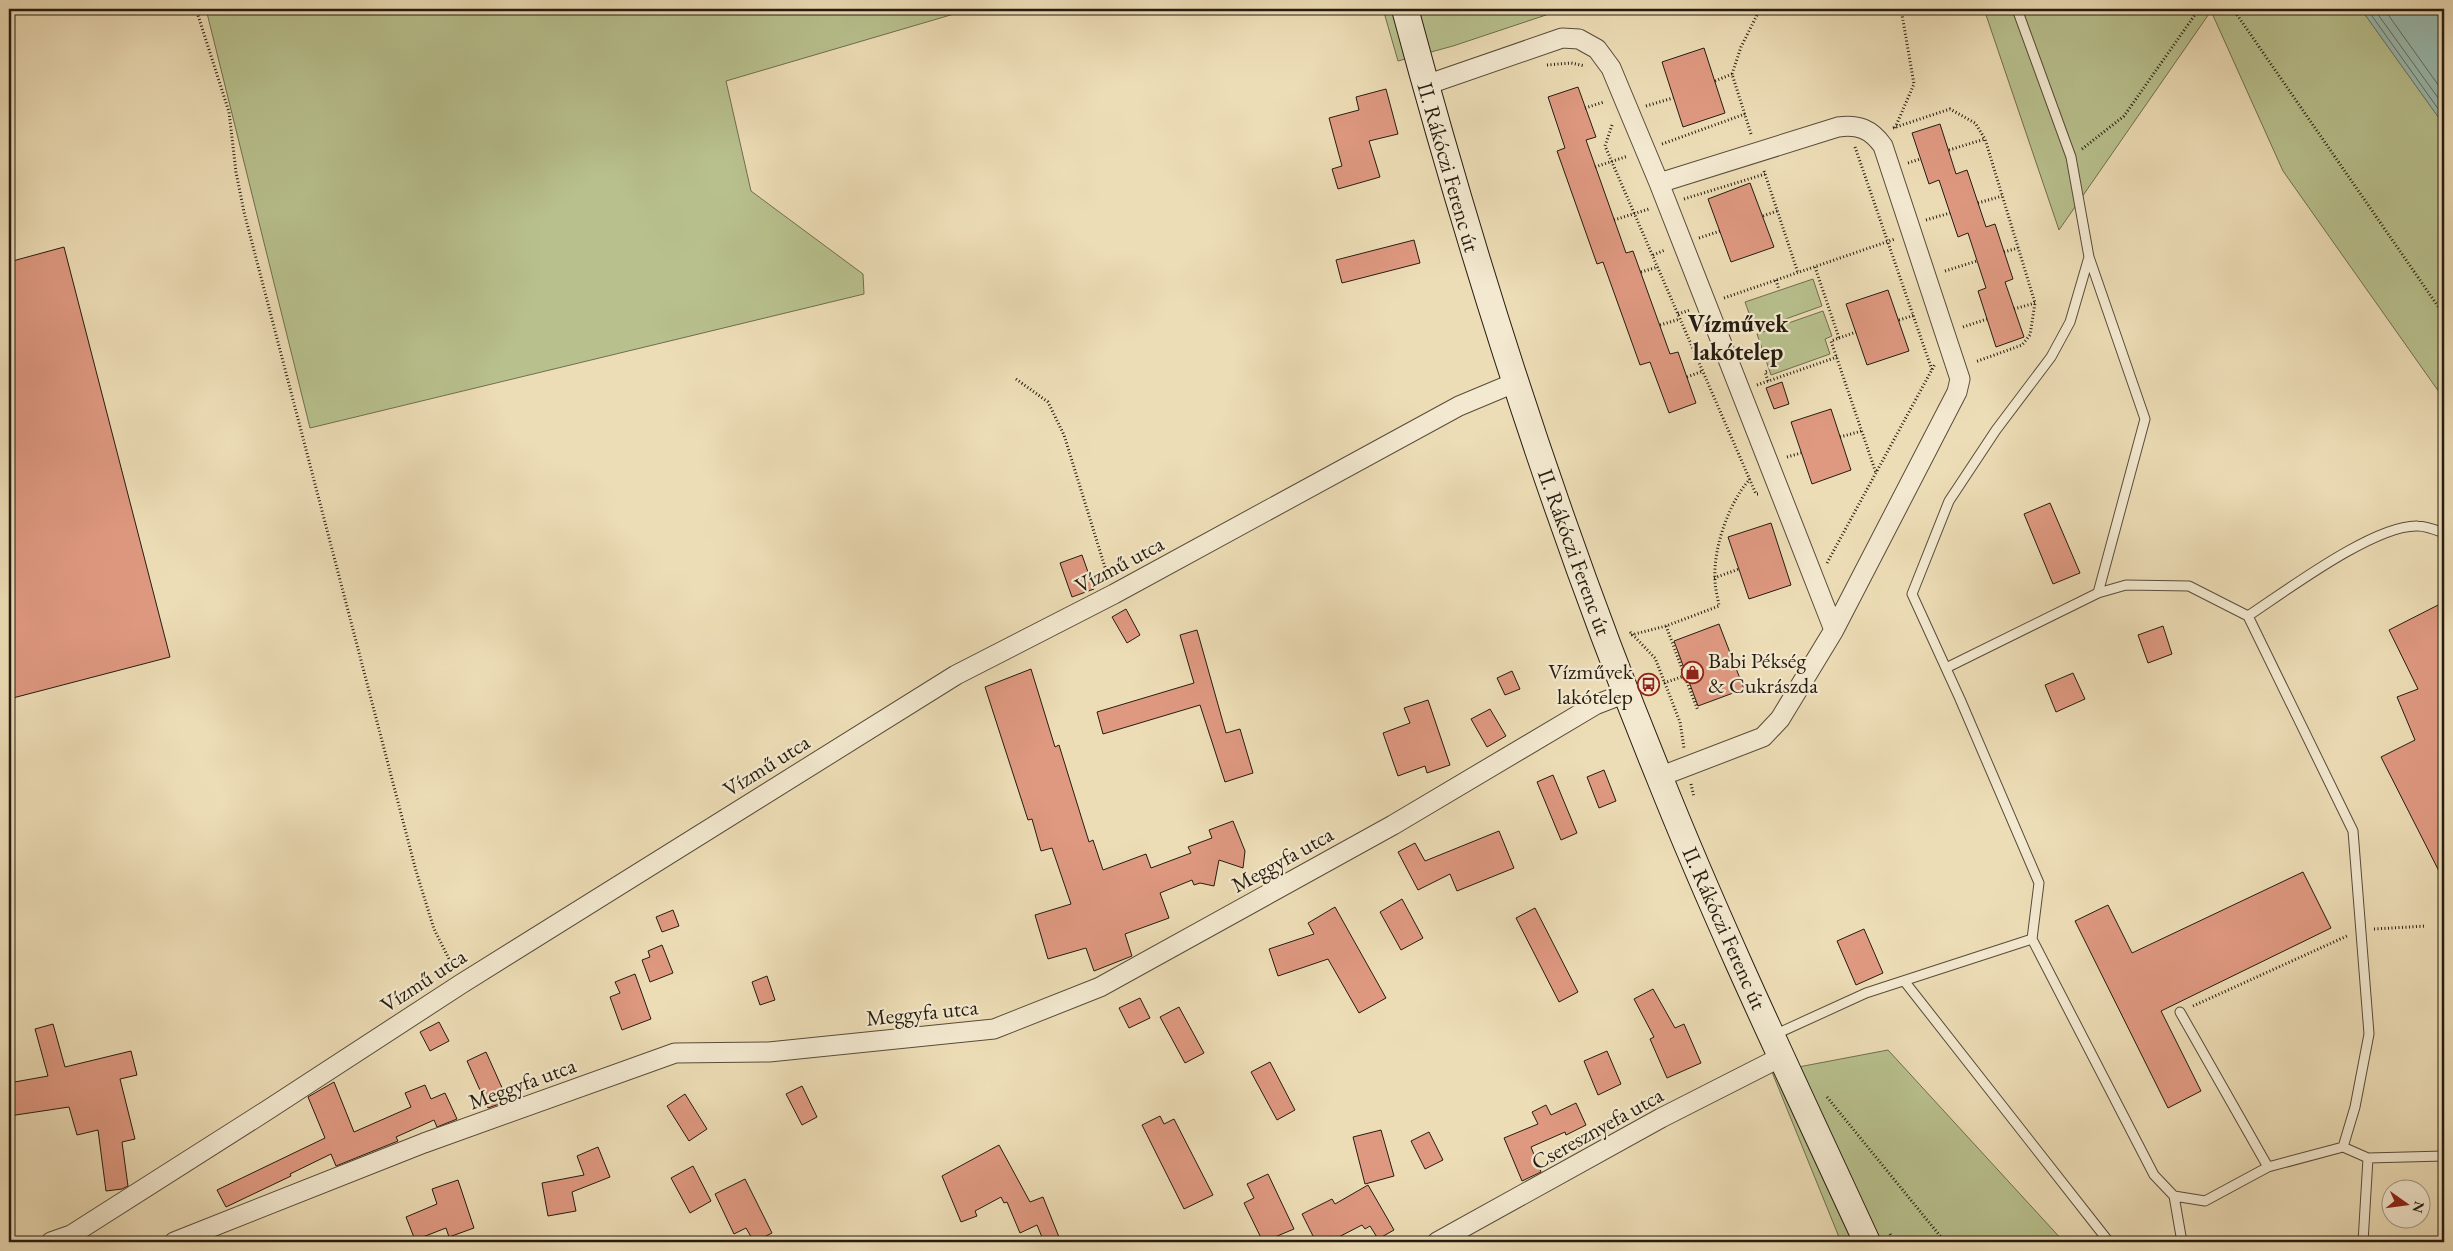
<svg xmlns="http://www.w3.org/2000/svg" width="2453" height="1251" font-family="'EB Garamond',serif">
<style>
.green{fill:#b8c18e;stroke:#6f6e4f}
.water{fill:#99bbb1;stroke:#6b7b71}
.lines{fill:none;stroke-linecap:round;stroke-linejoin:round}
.shore{stroke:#606c60;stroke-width:1}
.building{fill:#df9981;stroke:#261c10}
.lane-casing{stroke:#584c3a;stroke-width:11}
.street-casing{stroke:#584c3a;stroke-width:21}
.secondary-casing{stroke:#261c10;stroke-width:28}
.path{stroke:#261c10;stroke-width:3;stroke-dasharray:1 2.5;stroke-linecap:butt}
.lane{stroke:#f3e9d0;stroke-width:9}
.street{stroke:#f3e9d0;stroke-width:19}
.secondary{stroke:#f3e9d0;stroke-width:26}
.labels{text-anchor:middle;stroke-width:4.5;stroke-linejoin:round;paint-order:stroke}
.street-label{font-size:22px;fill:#261c10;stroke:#f3e9d0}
.poi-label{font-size:22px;fill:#261c10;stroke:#f3e9d0;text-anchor:start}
.neighbourhood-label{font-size:24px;font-weight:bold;fill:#261c10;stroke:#f3e9d0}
</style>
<rect width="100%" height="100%" fill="#edddb6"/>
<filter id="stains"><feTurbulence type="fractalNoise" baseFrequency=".004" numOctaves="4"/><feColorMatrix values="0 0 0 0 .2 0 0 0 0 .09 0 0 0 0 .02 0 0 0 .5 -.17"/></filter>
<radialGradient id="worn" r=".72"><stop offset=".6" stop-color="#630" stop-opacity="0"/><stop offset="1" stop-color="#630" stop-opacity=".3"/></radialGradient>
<!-- green -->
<path class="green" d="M206 9H971L726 81 751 191 863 274 864 294 310 428Z
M1383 9H1564L1453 46 1398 61Z
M1984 9H2361L2444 125V399L2283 171 2211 11 2059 230Z
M1813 279 1822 306 1755 330 1745 302Z
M1823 311 1832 336 1825 339 1830 354 1771 375 1757 334Z
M1888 1050 2064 1242H1841L1772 1072Z"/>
<!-- water -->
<path class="water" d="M2361 9H2444V125Z"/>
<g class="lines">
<!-- shore -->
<path class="shore" d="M2367 9 2444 117
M2374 9 2444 106
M2384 9 2444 93"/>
</g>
<!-- building -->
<path class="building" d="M1704 48 1725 113 1683 127 1662 62Z
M1578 87 1596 137 1586 140 1626 253 1633 251 1670 354 1678 352 1696 403 1669 413 1650 362 1640 365 1603 262 1597 264 1557 151 1565 148 1548 97Z
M1386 89 1398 134 1369 141 1380 177 1338 189 1332 169 1342 166 1329 118 1359 110 1356 97Z
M1940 124 1956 174 1967 170 1986 227 1995 224 2013 279 2005 282 2024 337 1996 347 1978 291 1986 288 1968 233 1958 237 1939 180 1929 184 1912 133Z
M1750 183 1774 247 1731 262 1708 199Z
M1414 240 1420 263 1342 283 1336 260Z
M64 247 170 657 9 699V262Z
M1888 290 1909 351 1867 365 1846 304Z
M1782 382 1789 404 1774 409 1766 388Z
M1831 409 1851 470 1812 484 1791 422Z
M2050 503 2080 573 2053 584 2024 514Z
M1771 523 1791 585 1749 599 1728 537Z
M1082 555 1094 589 1072 597 1060 563Z
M2444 602V881L2381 757 2415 740 2397 697 2418 689 2389 630Z
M1126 609 1140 635 1127 643 1112 617Z
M1719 624 1744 689 1698 706 1674 641Z
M2163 626 2172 654 2148 663 2138 635Z
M1197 630 1226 733 1240 729 1253 773 1225 782 1200 705 1103 734 1097 712 1194 683 1180 635Z
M1031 669 1055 747 1059 745 1089 842 1093 840 1103 870 1146 854 1151 868 1191 853 1188 847 1212 838 1209 830 1233 821 1245 851 1243 868 1219 860 1214 886 1200 883 1194 885 1192 880 1160 893 1169 918 1125 934 1132 956 1094 971 1086 948 1048 959 1035 915 1071 904 1052 848 1041 851 1032 819 1028 820 985 687Z
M1512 671 1520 689 1505 695 1497 678Z
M2073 673 2085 699 2056 712 2045 685Z
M1428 700 1450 765 1427 773 1425 766 1398 776 1383 733 1410 723 1404 708Z
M1490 709 1506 736 1487 747 1471 719Z
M1604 770 1616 801 1599 808 1587 777Z
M1553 775 1577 833 1561 840 1537 782Z
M1499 831 1514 868 1457 891 1450 874 1418 890 1398 852 1415 843 1425 861Z
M2303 872 2331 928 2161 1011 2201 1091 2168 1108 2075 921 2108 905 2132 953Z
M1402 899 1423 938 1401 950 1380 912Z
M1335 907 1386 998 1359 1013 1328 959 1278 976 1269 949 1314 934 1308 923Z
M1535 908 1578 992 1559 1002 1516 918Z
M673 910 679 926 662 932 656 917Z
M1864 929 1883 973 1856 985 1837 941Z
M662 945 673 973 650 982 642 960 650 957 648 951Z
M635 974 651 1019 622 1030 610 997 620 993 615 982Z
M767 976 775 1000 760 1005 752 982Z
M1653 989 1675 1028 1684 1024 1701 1063 1667 1078 1650 1039 1654 1037 1634 999Z
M1140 998 1150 1018 1129 1028 1119 1008Z
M1179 1007 1204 1053 1185 1063 1160 1017Z
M439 1022 449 1041 430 1051 420 1032Z
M53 1024 65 1067 131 1051 137 1075 120 1079 135 1139 122 1142 128 1186 122 1189 106 1191 98 1130 77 1135 69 1107 9 1116V1083L48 1076 35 1029Z
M1607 1051 1621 1084 1598 1095 1584 1061Z
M486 1052 508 1101 488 1108 467 1061Z
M1270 1062 1295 1110 1277 1120 1251 1072Z
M334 1082 354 1132 411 1107 405 1093 425 1085 431 1099 445 1093 457 1119 437 1127 434 1120 396 1137 398 1141 336 1166 331 1154 290 1174 291 1176 226 1207 217 1190 325 1138 308 1097Z
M802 1086 817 1117 802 1125 786 1094Z
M685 1094 707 1129 689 1141 667 1106Z
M1576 1103 1586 1125 1566 1135 1565 1132 1531 1147 1541 1172 1522 1181 1504 1138 1538 1124 1532 1112 1546 1105 1551 1115Z
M1160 1116 1164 1124 1174 1119 1213 1195 1184 1209 1142 1125Z
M1381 1130 1394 1176 1365 1184 1353 1137Z
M1429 1132 1443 1160 1425 1169 1411 1141Z
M999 1145 1030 1202 1043 1197 1061 1242H1044L1037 1225 1020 1233 1007 1202 1004 1203 1001 1197 975 1211 977 1216 961 1222 942 1176Z
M598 1147 610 1177 572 1192 576 1211 548 1216 542 1183 584 1175 577 1156Z
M693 1166 711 1201 690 1213 671 1178Z
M1268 1174 1294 1229 1263 1242 1244 1203 1254 1198 1247 1184Z
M745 1179 772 1233 754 1242 746 1228 734 1234 715 1194Z
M458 1180 474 1228 449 1237 446 1228 415 1240 406 1217 437 1204 432 1189Z
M1368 1185 1394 1230 1378 1239 1370 1226 1365 1229 1362 1225 1329 1242H1316L1302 1214 1332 1199 1335 1204Z"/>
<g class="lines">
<defs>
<path id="lane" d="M2089 257 2145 419 2098 593
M2248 616C2286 591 2375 524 2418 526 2426 526 2436 530 2444 533
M1946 668 2098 593 2126 585 2189 586 2248 616 2353 831 2369 1034 2355 1107 2343 1147 2268 1167 2205 1201 2174 1196 2154 1175 2032 939
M1905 982 2109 1242
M2180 1012 2268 1167
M1774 1035 1866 993 2032 939 2039 883 1960 699 1912 594 1949 501 1996 430 2051 357 2070 322 2089 257 2071 157 2017 9
M2343 1147 2368 1158 2444 1156
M2174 1196 2182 1242
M2363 1242 2368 1158"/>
<path id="street" d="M1426 85 1562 38 1579 39 1597 49 1611 68 1659 183 1834 630
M1659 777 1763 737 1780 719 1834 630 1957 392 1960 379 1883 146C1871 129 1858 124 1838 127L1659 183
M51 1242 71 1235 266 1111 461 984 956 675 1114 594 1459 406 1514 383
M174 1242 424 1143 675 1053 769 1052 994 1029 1100 987 1393 825 1595 705 1626 693
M1437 1242 1661 1118 1781 1057"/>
<path id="secondary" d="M1405 9C1475 269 1557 526 1659 776 1722 934 1796 1088 1867 1242"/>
</defs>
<!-- lane casing -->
<use href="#lane" class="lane-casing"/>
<!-- street casing -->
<use href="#street" class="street-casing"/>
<!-- secondary casing -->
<use href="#secondary" class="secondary-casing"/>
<!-- path -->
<path class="path" d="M196 9 229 112 236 172 244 212 416 871 434 929 453 967
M2233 9 2444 315
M1547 65 1571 63 1585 66
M1715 81 1732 74
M1646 106 1673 98
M1585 108 1604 102
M1612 125 1605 146 1756 494H1760
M1893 128 1950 109 1975 123 1985 139 2035 303 2030 335 2022 345 1975 362
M1895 128 1914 84 1901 9
M1751 134 1732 74 1741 47 1760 9
M1662 144 1745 114
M1855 147 1932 370
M2082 149 2124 116 2199 9
M1949 150 1985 139
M1908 163 1920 159
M1595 167 1628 156
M1764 171 1798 273
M1684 199 1765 174
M1978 203 2002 196
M1763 216 1777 211
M1614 220 1649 209
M1926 220 1950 213
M1699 238 1720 231
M2004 252 2018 248
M1653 255 1665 250
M1815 267 1839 338 1831 341 1876 473
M1945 271 1977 261
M1641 272 1658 267
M1776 280 1779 290
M1724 298 1895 239
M2014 309 2035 303
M1678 314 1690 310
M1899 320 1915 315
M1660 325 1680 319
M1963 327 1987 319
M1839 338 1856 332
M1687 377 1703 371
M1016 379 1048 402 1064 435 1108 577
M1768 381 1765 372 1769 370
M1757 385 1837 357
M1840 437 1862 431
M1787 457 1801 453
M1827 563 1935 364
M1714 578 1739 569
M1666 626 1698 711
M1630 632 1655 658 1680 722 1684 748
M1631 635 1666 626 1719 606C1718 598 1715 589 1715 580 1713 548 1729 502 1750 479
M1664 683 1687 675
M1691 784 1694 797
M2374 929 2426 926
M2193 1006 2347 936
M1827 1097 1945 1242
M1890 1234 1894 1242"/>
<!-- lane -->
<use href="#lane" class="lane"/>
<!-- street -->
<use href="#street" class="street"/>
<!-- secondary -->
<use href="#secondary" class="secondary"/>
</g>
<!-- icons -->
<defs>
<symbol id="shop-ring" viewBox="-11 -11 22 22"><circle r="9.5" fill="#f3e9d0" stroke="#8f2418" stroke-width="1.5"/><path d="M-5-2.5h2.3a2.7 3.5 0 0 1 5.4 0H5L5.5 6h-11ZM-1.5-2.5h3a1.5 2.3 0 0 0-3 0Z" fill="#8f2418"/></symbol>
<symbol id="bus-ring" viewBox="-11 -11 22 22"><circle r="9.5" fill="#f3e9d0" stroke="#8f2418" stroke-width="1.5"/><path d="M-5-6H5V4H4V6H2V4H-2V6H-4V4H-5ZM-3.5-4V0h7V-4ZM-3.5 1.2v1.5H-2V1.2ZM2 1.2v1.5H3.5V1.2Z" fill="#8f2418"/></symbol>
</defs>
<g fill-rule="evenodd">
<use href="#shop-ring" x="1680" y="660" width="25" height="25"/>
<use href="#bus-ring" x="1636" y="672" width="25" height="25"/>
</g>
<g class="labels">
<!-- street labels -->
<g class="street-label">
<text transform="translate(1449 167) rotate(74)" y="8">II. Rákóczi Ferenc út</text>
<text transform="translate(1575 552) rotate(70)" y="8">II. Rákóczi Ferenc út</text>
<text transform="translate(1119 564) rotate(-28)" y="8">Vízmű utca</text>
<text transform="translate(766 765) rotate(-32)" y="8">Vízmű utca</text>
<text transform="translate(1282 859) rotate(-29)" y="8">Meggyfa utca</text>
<text transform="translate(1725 928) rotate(66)" y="8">II. Rákóczi Ferenc út</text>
<text transform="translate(423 980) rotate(-33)" y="8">Vízmű utca</text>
<text transform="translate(922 1012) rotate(-6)" y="8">Meggyfa utca</text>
<text transform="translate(522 1083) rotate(-20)" y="8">Meggyfa utca</text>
<text transform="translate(1597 1128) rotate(-29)" y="8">Cseresznyefa utca</text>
</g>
<!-- poi labels -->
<g class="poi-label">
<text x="1708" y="668">Babi Pékség<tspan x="1708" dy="25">&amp; Cukrászda</tspan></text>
<text x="1633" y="679" text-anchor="end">Vízművek<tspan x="1633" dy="25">lakótelep</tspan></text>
</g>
<!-- neighbourhood labels -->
<g class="neighbourhood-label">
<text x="1738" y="332">Vízművek<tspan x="1738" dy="28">lakótelep</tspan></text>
</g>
</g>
<!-- margin -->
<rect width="2453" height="1251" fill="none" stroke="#edddb6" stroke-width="30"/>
<rect x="10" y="10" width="2433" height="1231" fill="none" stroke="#261c10" stroke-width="2.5"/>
<rect x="15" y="15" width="2423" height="1221" fill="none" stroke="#261c10"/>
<!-- north arrow -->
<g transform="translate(2406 1204) rotate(104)"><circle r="24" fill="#f3e9d0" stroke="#a19783"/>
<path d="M0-4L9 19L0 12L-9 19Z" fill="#8f2418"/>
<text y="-8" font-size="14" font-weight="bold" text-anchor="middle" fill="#261c10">N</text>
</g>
<rect width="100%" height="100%" filter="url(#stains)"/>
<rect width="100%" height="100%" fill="url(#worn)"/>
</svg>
